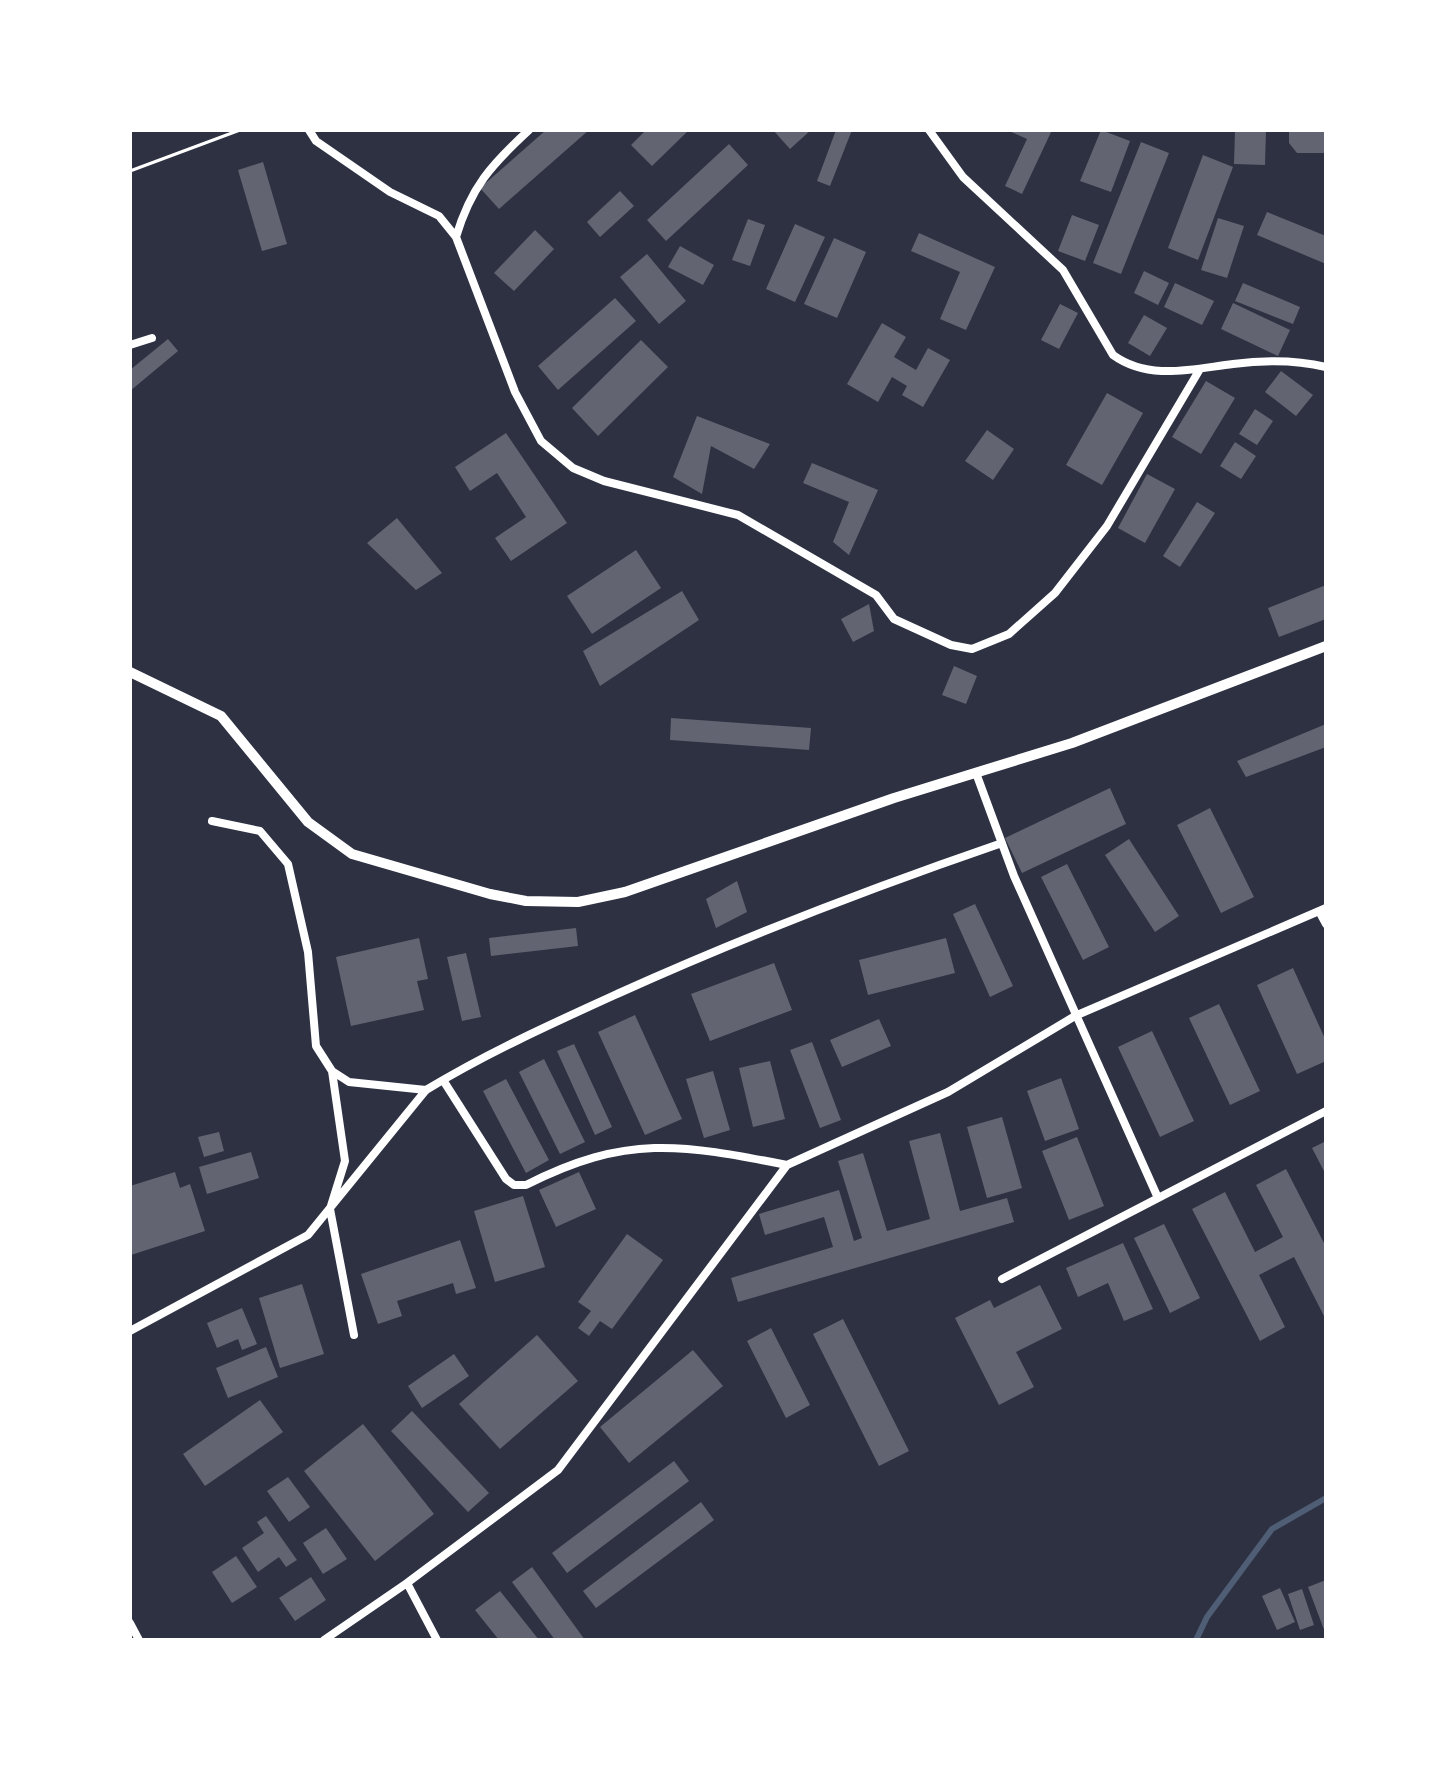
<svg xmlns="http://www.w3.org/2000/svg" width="1456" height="1770" font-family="'Noto Sans',sans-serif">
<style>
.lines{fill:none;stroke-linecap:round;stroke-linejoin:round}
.stream{stroke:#4f5d75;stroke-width:6}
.building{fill:#626471}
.path{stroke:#fff;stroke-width:3}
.minor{stroke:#fff;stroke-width:8}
.tertiary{stroke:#fff;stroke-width:10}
</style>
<rect width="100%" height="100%" fill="#2d3142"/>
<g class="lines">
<!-- stream -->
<path class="stream" d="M1196 1640 1207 1617 1272 1529 1326 1498"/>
</g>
<!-- building -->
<path class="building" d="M546 130H589L499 209 480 188Z
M646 130H689L652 166 631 145Z
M773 130H811L790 149Z
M836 130H852L830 186 817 181Z
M1007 130H1052L1022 194 1005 186 1027 139Z
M1101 130 1130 141 1111 192 1080 181Z
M1235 130H1266L1265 165 1234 164Z
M1289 130H1326V153H1297L1289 143Z
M1141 142 1169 153 1121 274 1093 263Z
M729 144 748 165 666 241 647 220Z
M1203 155 1233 167 1198 260 1168 248Z
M263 162 287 244 262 251 238 170Z
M620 191 634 206 600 237 587 222Z
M1267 212 1326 236V264L1257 235Z
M1072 215 1099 225 1085 261 1058 251Z
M1218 218 1244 226 1227 278 1201 270Z
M748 219 765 225 750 266 732 260Z
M795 224 825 237 795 302 766 289Z
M535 230 554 249 514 291 494 273Z
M919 233 995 267 966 330 940 319 960 272 911 251Z
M834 238 866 252 837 318 804 304Z
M680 246 714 265 703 285 668 267Z
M647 254 686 301 659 324 620 277Z
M1144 271 1169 283 1158 305 1134 293Z
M1175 283 1214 301 1202 325 1164 307Z
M1243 283 1300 307 1293 324 1235 301Z
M615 298 636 321 558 390 538 366Z
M1233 303 1290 330 1278 356 1221 329Z
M1060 304 1078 313 1059 349 1041 340Z
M1144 315 1167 328 1150 356 1128 343Z
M882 323 906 337 894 357 916 370 928 348 950 360 923 407 902 395 907 386 892 377 878 402 847 384Z
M168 339 178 351 130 391V370Z
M641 340 668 367 598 436 572 408Z
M1281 371 1313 395 1296 416 1265 392Z
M1206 381 1235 398 1201 454 1172 437Z
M1107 393 1143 413 1102 485 1066 465Z
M1255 409 1273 421 1257 445 1239 434Z
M697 416 770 444 754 469 711 446 702 494 673 477Z
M987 430 1014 449 993 480 965 461Z
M506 433 567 523 511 561 495 538 526 517 497 473 470 491 455 467Z
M1235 442 1256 456 1241 479 1220 466Z
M812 463 878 490 849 555 833 542 849 502 803 483Z
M1147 474 1175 489 1145 543 1118 528Z
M1197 502 1215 513 1180 567 1163 556Z
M397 518 442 573 416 590 367 543Z
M636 550 661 588 592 634 567 596Z
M1326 585V619L1279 637 1268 608Z
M682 591 699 620 600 686 583 651Z
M869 604 874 631 853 642 841 619Z
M954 666 977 676 966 704 942 695Z
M671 718 811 728 809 750 670 740Z
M1326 724V747L1246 777 1237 761Z
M1110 788 1126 824 1022 873 1005 838Z
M1210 808 1254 897 1221 913 1177 825Z
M1129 839 1179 916 1155 932 1105 855Z
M1067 864 1109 947 1083 960 1041 877Z
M737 881 747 912 716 928 706 899Z
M975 904 1013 986 990 997 953 914Z
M576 928 578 946 491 956 489 938Z
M419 938 428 979 417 981 424 1010 351 1026 336 957Z
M946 938 955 973 868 995 859 960Z
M466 953 481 1017 462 1021 447 957Z
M774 963 792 1010 710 1041 691 994Z
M1293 968 1326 1041V1061L1297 1074 1257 985Z
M1219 1004 1260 1091 1230 1105 1189 1018Z
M635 1015 682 1119 645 1135 598 1032Z
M879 1019 891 1046 842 1067 830 1040Z
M1152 1031 1194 1121 1160 1137 1118 1047Z
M812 1042 841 1120 820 1128 790 1050Z
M574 1044 612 1127 595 1135 557 1051Z
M544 1059 585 1142 560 1154 519 1072Z
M770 1061 785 1119 753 1127 739 1068Z
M713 1071 730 1130 704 1138 686 1079Z
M1061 1078 1079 1129 1045 1141 1027 1091Z
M506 1079 549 1160 526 1173 483 1091Z
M1002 1117 1022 1188 987 1198 967 1127Z
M219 1132 224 1151 204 1157 198 1137Z
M940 1133 960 1211 1007 1198 1014 1222 738 1302 731 1278 833 1247 824 1217 765 1235 759 1214 839 1190 854 1241 862 1238 838 1161 863 1153 887 1231 930 1219 909 1141Z
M1077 1137 1104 1206 1069 1220 1042 1151Z
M1326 1141V1175L1312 1148Z
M251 1152 259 1178 207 1194 199 1167Z
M1286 1169 1326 1247V1320L1294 1257 1259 1275 1285 1327 1260 1341 1192 1209 1225 1192 1255 1252 1283 1237 1256 1185Z
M175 1172 180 1188 190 1184 205 1231 131 1255 130 1186Z
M579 1172 596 1209 556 1227 539 1190Z
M523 1196 545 1267 495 1282 474 1211Z
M1164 1224 1200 1298 1170 1313 1134 1238Z
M627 1234 663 1260 612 1329 600 1321 589 1336 578 1328 591 1311 578 1302Z
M460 1240 476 1288 456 1294 453 1283 397 1301 402 1316 378 1324 361 1274Z
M1123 1243 1153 1309 1124 1321 1108 1283 1078 1297 1066 1268Z
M302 1284 324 1354 280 1368 259 1298Z
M1040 1285 1062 1329 1016 1352 1034 1387 999 1405 955 1318 990 1300 994 1308Z
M242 1308 257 1344 242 1350 238 1339 217 1348 207 1323Z
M843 1319 909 1451 879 1466 813 1334Z
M771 1328 810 1405 786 1418 747 1341Z
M537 1335 578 1381 500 1449 459 1404Z
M266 1347 278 1377 228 1398 216 1368Z
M693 1350 723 1386 629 1463 600 1427Z
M454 1354 469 1376 422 1408 408 1386Z
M260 1400 283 1432 205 1486 183 1454Z
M412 1411 489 1493 468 1512 391 1431Z
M363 1424 434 1514 375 1561 304 1471Z
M674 1461 689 1481 567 1573 552 1553Z
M288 1477 310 1507 289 1522 267 1491Z
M701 1502 714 1520 596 1608 583 1591Z
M266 1516 297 1560 286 1567 279 1557 258 1572 242 1548 264 1533 257 1522Z
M326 1528 347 1559 323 1574 303 1543Z
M236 1556 257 1587 232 1603 212 1572Z
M532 1567 585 1640H555L512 1582Z
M311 1577 326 1600 295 1621 279 1598Z
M1326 1580V1635L1308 1587Z
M1280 1588 1295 1622 1277 1630 1262 1596Z
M1302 1589 1314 1625 1300 1630 1288 1594Z
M500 1591 539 1640H499L475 1610Z"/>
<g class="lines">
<!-- path -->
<path class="path" d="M130 171 240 130"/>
<!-- minor -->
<path class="minor" d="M309 130 316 141 390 192 439 216 456 237 515 392 541 441 573 468 604 481 738 515 876 595 894 619 951 645 972 649 1009 634 1055 593 1107 526 1200 369
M929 130 963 177 1063 270 1113 355C1149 381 1192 369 1233 364 1263 360 1297 360 1326 367
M456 237C471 187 491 165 529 130
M130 345 152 338
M976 773 1014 876 1158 1198
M212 821 260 831 288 864 308 952 316 1046 332 1071 349 1082 426 1090
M1319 911 1326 924
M332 1071 345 1161 330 1209 354 1335
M443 1080 506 1179 514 1185H526C627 1134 680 1144 787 1165
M1002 1279 1326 1111
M130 1331 308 1235 426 1090C487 1053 551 1024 617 994 743 937 871 888 1002 843
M407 1583 437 1640
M130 1623 139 1640
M324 1640 407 1583 558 1470 787 1165 948 1092 1075 1016 1326 908"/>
<!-- tertiary -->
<path class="tertiary" d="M130 672 221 716 308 822 352 854 490 894 526 901 578 902 625 892 894 798 1072 743 1326 646"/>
</g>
<!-- border -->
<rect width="1456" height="1770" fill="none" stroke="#ffffff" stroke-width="264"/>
</svg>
